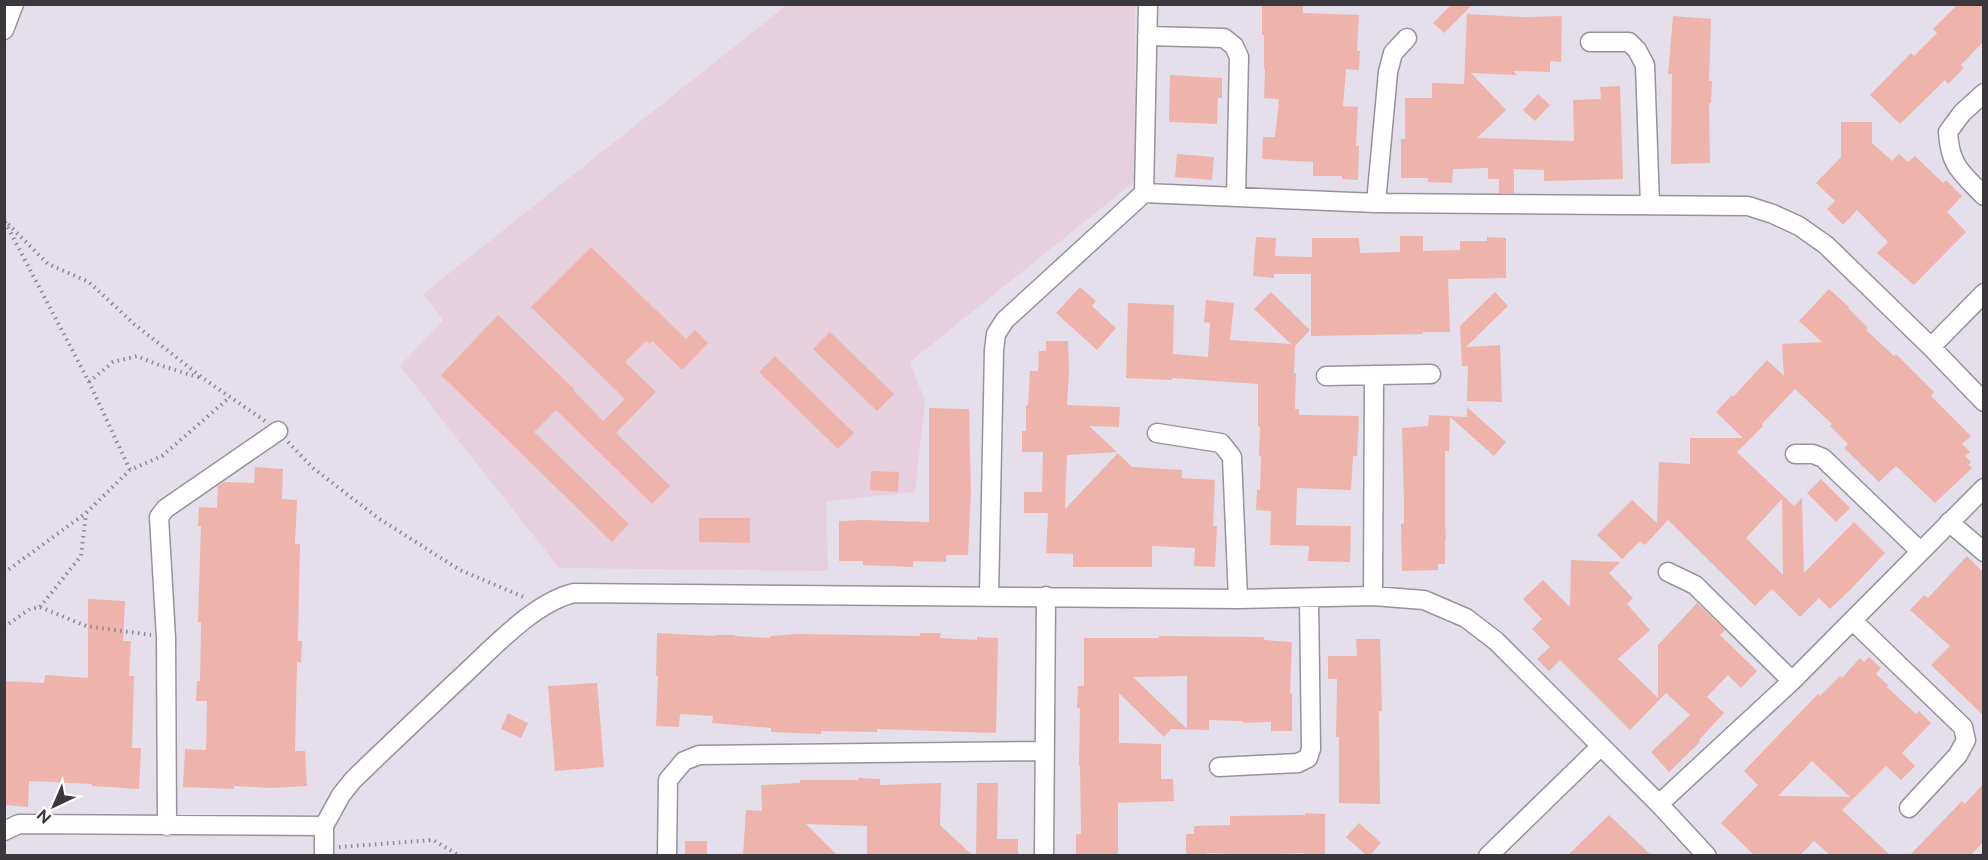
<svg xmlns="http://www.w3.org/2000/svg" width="1988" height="860" viewBox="0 0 1988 860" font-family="Raleway,sans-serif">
	<rect width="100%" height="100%" fill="#e4dfea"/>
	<path fill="#e7d0dd" d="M787 5H1135V181L910 362 925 401 915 492 826 501 828 571 559 568 400 366 443 320 423 294Z"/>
	<path fill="#eeb4ab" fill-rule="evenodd" d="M1262 4 1303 6V13L1359 15 1357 51H1360L1359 70 1346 69 1343 106 1358 107 1356 146H1359L1358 180 1342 179V176H1313V162L1262 159 1263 137H1275L1279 99 1264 98 1265 69H1264V35H1262Z
		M1452 4H1473L1444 33 1433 23Z
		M1958 4H1983V42L1961 65 1964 68 1948 84 1945 80 1900 124 1870 95 1911 53 1914 56 1937 33 1933 29Z
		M1467 14 1523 17 1562 16 1561 62 1550 61V72L1513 71 1517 75 1471 73 1506 110 1477 138 1574 141 1573 100 1601 99 1600 87 1620 86 1623 179 1544 181V170L1514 169V193H1499V179H1488V168L1453 169 1452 183 1428 182V178H1401V139H1405V98H1432V83L1464 84Z
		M1673 16 1711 19 1709 81H1712L1711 103H1709L1710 163 1671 164 1672 74H1668Z
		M1170 75 1222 78V98H1218L1217 124 1169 122Z
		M1538 94 1550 105 1535 121 1523 110Z
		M1841 122H1872V143L1892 161 1899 154 1908 162 1915 156 1943 183 1946 180 1962 196 1947 212 1966 232 1914 285 1877 253 1888 242 1857 210 1843 225 1827 209 1835 201 1816 183 1841 157Z
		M1177 154 1214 157 1212 180 1175 177Z
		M1400 236H1423V251L1460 250V241H1487V237L1506 238V278L1448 279 1450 332H1423V334L1311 336V274H1274V278L1253 276 1256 237 1276 238 1275 256 1312 257V238H1359L1360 253 1400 252Z
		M591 247 686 339 695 330 708 343 682 370 652 341 650 344 646 341 625 362 656 392 616 433 670 486 652 504 556 410 534 432 629 524 612 542 441 375 498 315 575 390 574 391 603 421 625 399 531 307Z
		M1080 287 1096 301 1092 306 1116 328 1097 350 1056 313Z
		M1829 289 1849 307 1848 308 1868 328 1866 330 1894 356 1896 354 1934 392 1931 396 1971 436 1962 444 1970 452 1965 456 1971 462 1968 465 1972 468 1935 503 1896 466 1879 482 1844 448 1848 444 1830 426 1832 424 1795 389 1762 424 1763 426 1737 452 1794 506 1802 498 1804 573 1854 522 1885 553 1851 589 1830 609 1819 598 1800 617 1772 589 1755 606 1668 520 1645 545 1640 541 1622 559 1597 535 1632 500 1657 523 1659 462 1690 464V438H1743L1716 412 1732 395 1733 397 1767 360 1784 376 1782 344 1822 342 1799 321ZM1782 499 1783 575 1746 538Z
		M1271 292 1310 330 1295 346 1294 373H1296L1295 409H1299V415L1359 416 1357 456H1353L1351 490 1297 488 1296 525 1351 526 1350 562 1308 561 1309 546 1270 545 1271 511 1256 510 1257 489 1260 490 1261 456H1259L1260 427 1258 426V384L1172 378V380L1126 378 1128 303 1174 305 1173 354 1208 357 1210 323 1204 322 1206 300 1234 303 1230 340 1291 344 1254 309Z
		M1495 292 1508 306 1466 347 1500 345 1502 402 1467 401 1468 366H1462L1460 326Z
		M830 332 894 394 877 411 813 349Z
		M1046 341H1068L1069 372 1067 405 1120 407 1119 427 1089 426 1117 452 1067 455 1065 509 1118 453 1132 467 1182 470V478L1215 480 1213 526H1217L1215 567 1194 566 1195 548 1152 546V567H1073V554L1046 553 1048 513H1024V492H1042L1043 452H1022V431H1026V405H1028L1030 371H1038L1039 351H1046Z
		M775 356 854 433 838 449 759 372Z
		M1467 407 1506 442 1494 456 1450 417 1449 451H1445V522L1446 539H1445V564H1438V570L1402 571 1401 524 1404 523V502L1402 428 1428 426 1429 415 1467 417Z
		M929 408 969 409 971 492 968 555H946V562L913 561V567L863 565V561H839V521L863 520 929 522Z
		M255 467 283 469 282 499 297 500 295 544H300L298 641H302L301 663 297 662 295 751H305L307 786 270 788 234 786V789L183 787 185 749 206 750 207 701H196L197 681H200L201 622H198L201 526H198L199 507 217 508 218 486 224 482 254 483Z
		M871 471 899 472 898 492 870 490Z
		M1821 479 1850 508 1836 522 1807 493Z
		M699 518H750V543L699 542Z
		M1967 556 1983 572V715L1931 665 1950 646 1910 610 1924 595 1928 598Z
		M1571 560 1620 562 1609 573 1633 598 1627 604 1650 630 1618 659 1658 698V645L1697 603 1725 630 1720 635 1757 671 1741 688 1728 675 1707 697 1724 713 1699 740 1700 742 1669 772 1651 752 1690 715 1666 693 1630 730 1560 660 1549 671 1537 659 1550 647 1532 629 1542 619 1523 599 1543 580 1570 607Z
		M88 599 125 601 123 641H131L129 676H134L132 748H141L139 789 92 786V784L29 781 28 807 6 805 4 681 44 683 45 675 88 678Z
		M657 633 715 636V635H735V636L770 638V636L799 634 920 636V633H941L940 638 977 640V637L998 638 996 733 877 729V732L821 731V734L771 732V728L712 723 713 716 680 714 679 727 656 726 658 676H656Z
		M1159 636 1264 637V640L1292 642 1290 693H1292V731H1271V722L1243 723V721L1209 720V730L1171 729 1164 737 1119 693V743L1161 744V779H1173L1174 801 1118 803V855H1076V834H1081L1080 766H1079L1080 708H1077L1078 686H1084V638H1159ZM1187 676V729L1133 677Z
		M1356 639H1380L1382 711H1379L1380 804 1339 803V737H1336L1337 679H1328V656H1357Z
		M1869 657 1881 668 1876 674 1888 685 1887 687 1916 714 1919 711 1931 723 1902 753 1915 766 1901 780 1886 766 1842 810 1890 855H1830L1814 841 1800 855H1754L1721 823 1758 785 1744 771 1818 694 1820 696 1840 676 1842 678 1860 658 1864 662ZM1812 761 1850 797 1778 796Z
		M597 683 604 767 555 771 548 686Z
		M508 713 528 723 521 738 501 729Z
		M858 778 880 779V785L941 783 940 825 972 855H867V826L806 824 837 855H743L746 810 762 811 761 785 800 783V780H858Z
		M977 783H998L997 839H1018V855H976Z
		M1983 784V842L1971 855H1910L1962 801 1965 804Z
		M1305 813 1325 814V855H1304V853L1251 855 1207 853V855H1186V834H1194V826L1230 825V816L1305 815Z
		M1609 815 1651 855H1568Z
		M1359 823 1381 843 1370 855H1366L1346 837Z
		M685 841H707V855H685Z"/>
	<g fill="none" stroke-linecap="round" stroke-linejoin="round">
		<g stroke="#97939d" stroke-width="21">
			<path id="minor" d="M1148 4 1144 193 1376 203 1748 206 1773 214 1799 226 1826 245 1931 347 1984 402
				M4 30 14 4
				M1147 36 1224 38 1234 46 1239 57 1236 197
				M1590 42H1629L1637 50 1645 65 1650 205
				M1984 93 1962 113 1948 132C1950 166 1961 172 1984 196
				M1376 203 1388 72 1393 53 1407 38
				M1931 347 1984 293
				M1326 376 1431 374
				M1157 433 1221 443 1232 457 1238 599
				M1795 454H1813L1823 458 1920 551
				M1949 522 1984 552
				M1668 572 1695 585 1792 681
				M989 596 994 350 996 334 1005 320 1144 193
				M1373 596 1374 375
				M1853 621 1963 727 1966 740 1958 755 1909 808
				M1219 767 1298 763 1308 758 1311 749 1309 598
				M1659 804 1792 681 1984 488
				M167 826 166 638 159 517 165 509 278 431
				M324 826 341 795 353 780C387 747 422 714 457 681 489 652 532 603 574 593L1238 599 1373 596 1424 600 1466 618 1496 641 1659 804 1707 856
				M4 831 19 824 324 826V856
				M667 856 668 780 684 761 699 755 1044 751
				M1044 856 1046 596
				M1488 856 1601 746"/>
		</g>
		<path stroke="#8b888f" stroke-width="4" stroke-dasharray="1.5 4.5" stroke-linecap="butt" d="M4 220 48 264 89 282 134 324 204 379 265 421
			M5 222 89 382 130 470
			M89 382 113 362 137 356 159 365 201 378
			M288 442 313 468 378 518 460 570 526 598
			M4 573 86 513 130 470 162 456 230 397
			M40 607 81 556 86 514
			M4 627 30 609 40 607 86 626 151 635
			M339 847 433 840 460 856"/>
		<use href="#minor" stroke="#fff" stroke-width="18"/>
	</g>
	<rect width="1988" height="860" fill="none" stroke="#3a383c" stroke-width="12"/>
	<g transform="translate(54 806) rotate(224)" stroke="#ffffff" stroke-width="4.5" paint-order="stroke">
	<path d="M0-4.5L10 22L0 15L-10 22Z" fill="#3a383c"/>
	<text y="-9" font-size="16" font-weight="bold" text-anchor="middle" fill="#3a383c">N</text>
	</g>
</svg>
